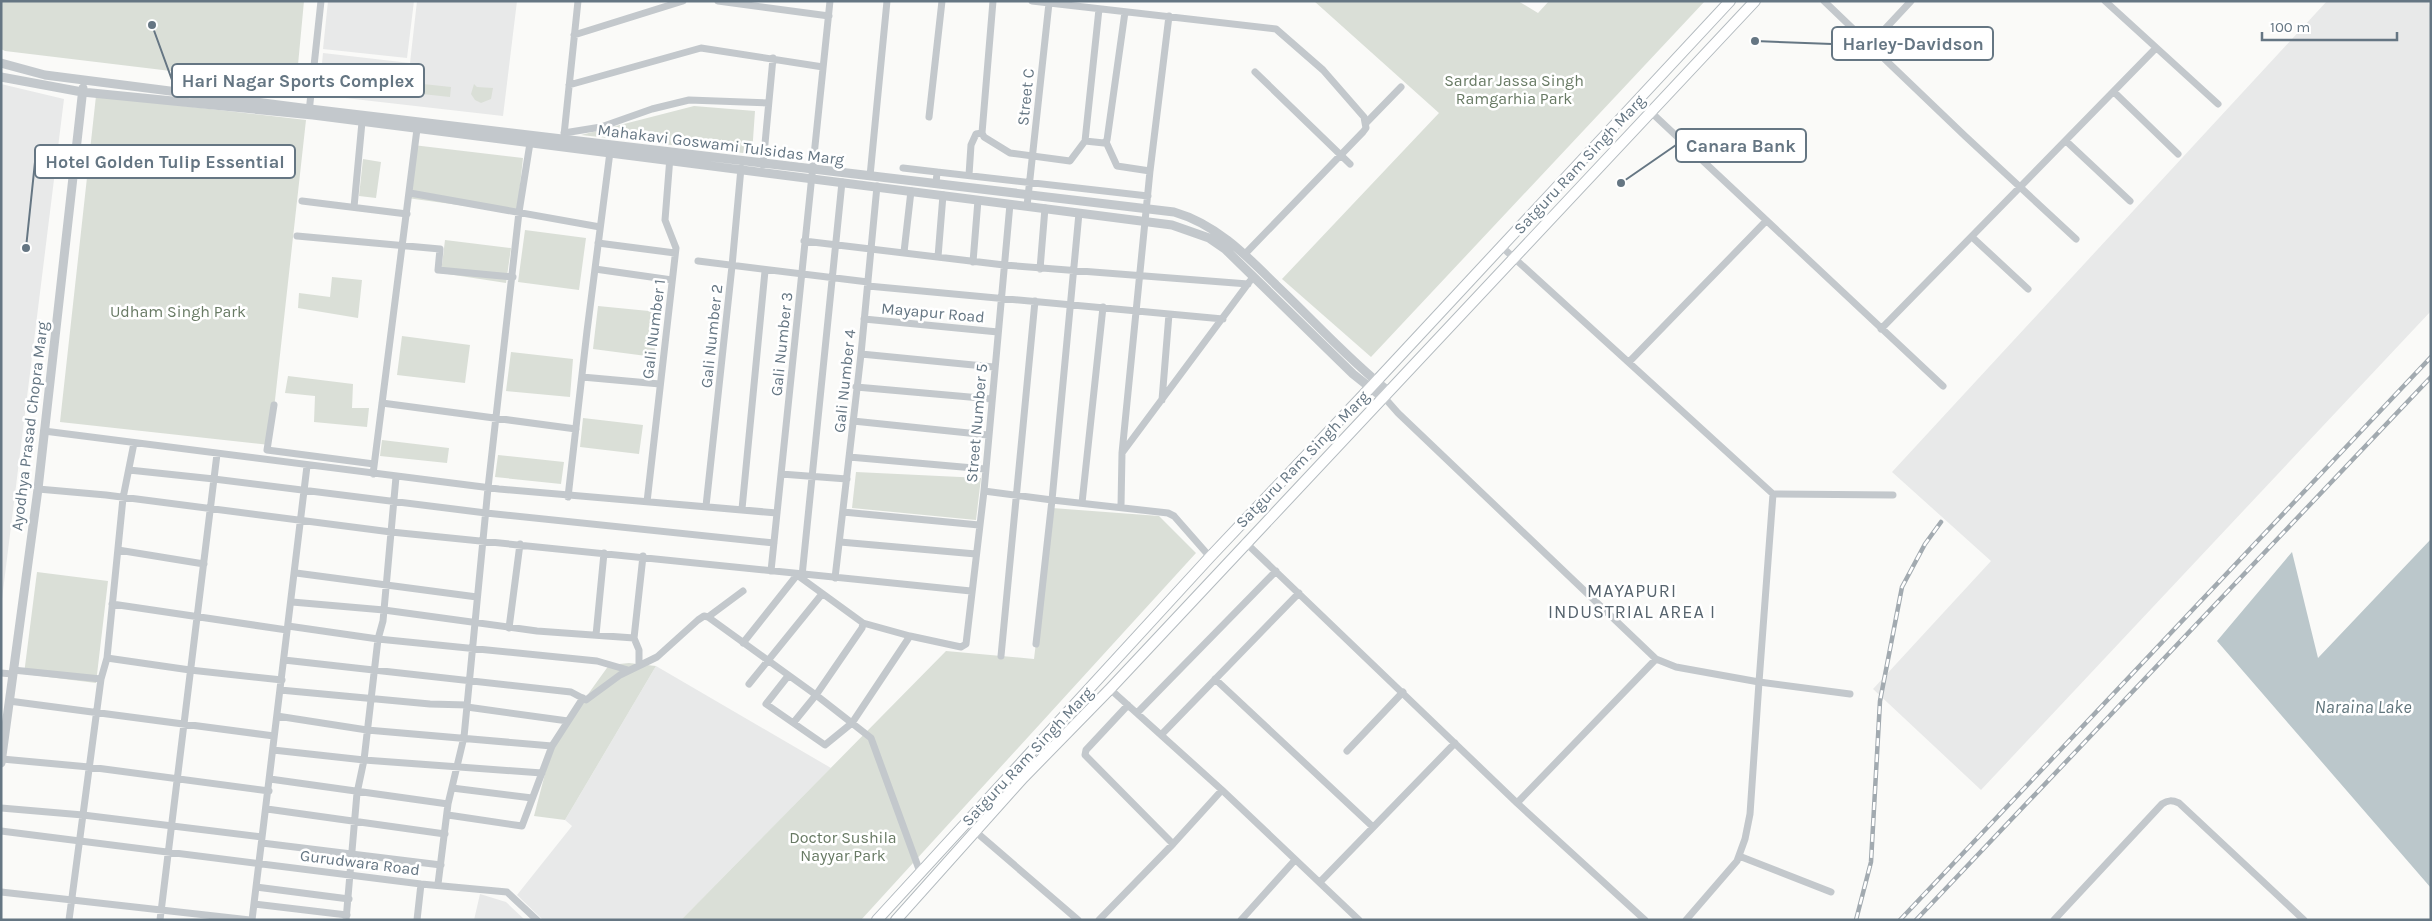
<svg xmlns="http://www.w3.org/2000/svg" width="2432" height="921" viewBox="0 0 2432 921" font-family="Karla,sans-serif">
	<rect width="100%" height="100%" fill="#fafaf8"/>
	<path fill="#e8e9e9" d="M328 1H414L407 58 323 49Z
		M417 1H517L503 116 319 95 323 53 410 63Z
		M2327 1H2428L2431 12V311L1981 790 1873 689 1991 561 1892 472Z
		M1 84 64 99 1 607Z
		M656 666 831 768 681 920H543L517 895 572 826 565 820Z
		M480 894 506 902 525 920H474Z"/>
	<path fill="#dadfd7" d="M1 1H304L296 86 5 51 1 49Z
		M1314 1H1518L1538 13 1549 1H1705L1371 357 1282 279 1439 113Z
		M423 84 451 87 450 97 422 94Z
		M474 84 477 87 493 88 491 99 481 103 475 100 471 94Z
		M96 96 306 120 270 445 60 422Z
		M694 106 755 111 752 154 581 135Z
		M413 145 523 158 517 213 407 198Z
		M363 159 381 162 376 198 359 196Z
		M525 230 586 238 579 290 518 282Z
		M445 240 511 248 506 283 441 273Z
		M332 277 362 280 358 318 298 308 299 293 330 297Z
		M598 306 659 312 654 357 593 349Z
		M402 336 470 345 465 383 397 375Z
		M511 352 573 359 570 397 506 391Z
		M288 376 353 384 352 408H369L367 427 314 422 315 396 285 393Z
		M583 418 643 425 639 454 580 447Z
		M382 440 449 448 447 463 380 456Z
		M498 455 564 462 561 484 495 477Z
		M856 472 981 478 976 520 852 508Z
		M1052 508 1159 516 1196 553 861 920H681L946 651 1034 659Z
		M37 572 108 581 96 683 24 674Z
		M629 663 656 666 565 820 534 816 553 743 609 665Z"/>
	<path fill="#bbc7cb" d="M2431 539V888L2217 641 2292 552 2318 658Z"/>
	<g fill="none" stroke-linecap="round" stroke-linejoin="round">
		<g stroke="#b3babf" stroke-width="12">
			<path id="secondary" d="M877 920 1210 557 1370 388 1730 1
				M896 920 1023 778 1110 689 1755 1"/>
		</g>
		<path stroke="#c3c8cc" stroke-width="7" d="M718 1 829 16
			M993 1 982 133 984 137 1010 153 1070 161 1085 141
			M1032 1 1276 29 1323 70 1364 117 1366 128 1363 132 1245 254
			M1824 1 1965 136 2076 239
			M2105 1 2218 104
			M1099 9 1085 141 1104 143 1107 140 1125 12
			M574 35 683 1
			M1870 45 1911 1
			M1255 72 1350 164
			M569 85 701 48 823 67
			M2114 92 2178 154
			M1638 100 1943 386
			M309 112 321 1
			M929 117 942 1
			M1366 123 1401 87
			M564 133 601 127 652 109 689 100 768 103
			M564 135 578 1
			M2066 141 2130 201
			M1106 142 1117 166 1150 171
			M763 165 773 58
			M903 168 937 172 936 184
			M937 172 1148 196
			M969 175 971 145 976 134 982 133
			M870 176 887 1
			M410 193 600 227
			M302 201 407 214
			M1027 206 1049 3
			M354 207 362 122
			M297 236 440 249 438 270 513 277
			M1972 237 2028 289
			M804 241 1004 265 1248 284
			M598 243 675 253
			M1502 247 1773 494 1893 495
			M904 252 911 191
			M938 257 943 195
			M698 261 868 282
			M973 262 978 200
			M595 269 672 280
			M1040 269 1045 208
			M868 286 1223 319
			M864 319 998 332
			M1881 329 2155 49
			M861 354 994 367
			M1629 362 1766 221
			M582 377 660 384
			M856 387 992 399
			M1383 396 1398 413 1656 659 1676 667 1759 682 1750 814 1745 839 1737 861 1686 920
			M1162 400 1169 314
			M382 403 576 429
			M274 405 267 450 374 464
			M853 421 988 435
			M44 431 499 489 777 513
			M1122 453 1150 171 1169 16
			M849 457 985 469
			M129 470 214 479 486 513 774 543
			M373 474 417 129
			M781 474 847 479
			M38 489 106 495 391 532 971 591
			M984 491 1052 500 1079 213
			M1773 494 1759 682 1850 694
			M568 497 587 331 610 152
			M647 502 676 248 665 220 670 157
			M1082 503 1103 307
			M706 506 732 266 741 168
			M1121 506 1122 453 1250 281
			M742 509 765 271
			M843 512 979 525
			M840 542 976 554
			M1245 542 1517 803 1645 920
			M118 550 204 564
			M771 571 830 1
			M296 573 477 597
			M802 576 842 182
			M835 578 861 354 877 186
			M292 602 384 610 537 631 634 638 643 556
			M112 604 287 630
			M708 617 743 591
			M863 623 910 636
			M288 626 378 639 597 661 628 670
			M509 628 520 544
			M596 635 604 553
			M634 638 639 650V665
			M743 643 797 575 863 623 862 628 816 695 871 738 920 872
			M1036 644 1052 500 1168 513 1174 516 1210 557
			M1001 656 1035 301
			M107 658 190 670 282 680
			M284 660 571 692 586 700 620 675 657 657 698 620 704 616 708 617 816 695 794 722
			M13 670 101 679 69 920
			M1 673 12 674
			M788 676 766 704 825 745 852 723 910 636 961 647 966 644 984 491 1010 204
			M101 679 107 658 123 498 134 443
			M1215 679 1373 827
			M749 684 822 594
			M280 690 430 704 467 705
			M9 701 274 736
			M1128 705 1086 750 1085 755 1173 844
			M467 707 568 721
			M1137 713 1276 571
			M277 716 367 730 552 746
			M1161 735 1299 593
			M273 750 364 760 542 773
			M1347 751 1403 692
			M2 759 89 767 269 791
			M270 779 448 804
			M452 788 532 798
			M1222 790 1359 920
			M1517 803 1656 659
			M1 808 83 815 262 837
			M267 809 445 834
			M448 815 522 826 552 746 583 698
			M1 831 421 884 507 892 537 920
			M976 832 1078 920
			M262 843 441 865
			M1739 856 1831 892
			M1320 882 1455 743
			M438 884 448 804 464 737 488 488 519 212 530 143
			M256 887 349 899
			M1 892 250 920
			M254 904 347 915
			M160 920 217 454
			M252 920 307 466
			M346 920 357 793 364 760 378 639 383 621 396 477
			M417 920 421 884
			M1099 920 1173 844 1222 790 1110 689
			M1241 920 1295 860
			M2054 920 2162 804C2168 800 2172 800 2179 803L2304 920"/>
		<path stroke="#c3c8cc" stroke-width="9" d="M1 63 45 75 310 109 1174 212C1216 224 1246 255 1276 285 1313 320 1348 359 1388 391
			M1 77 82 92 313 115 1172 225 1209 238 1225 249 1353 374 1382 397
			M1 763 38 489 83 88"/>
		<use href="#secondary" stroke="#fff" stroke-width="10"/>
		<g stroke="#a2aab0" stroke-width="4.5">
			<path id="rail" d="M1856 920 1871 862 1880 701 1902 587 1925 544 1941 522
				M1900 920 2431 357
				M1916 920 2431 377"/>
		</g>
		<use href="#rail" stroke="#fff" stroke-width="2.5" stroke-dasharray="8" stroke-linecap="butt"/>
	</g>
	<g text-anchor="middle" stroke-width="5" stroke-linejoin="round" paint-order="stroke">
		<g font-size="16" fill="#687a64" stroke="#fff">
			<text x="1514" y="86">Sardar Jassa Singh<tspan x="1514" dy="18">Ramgarhia Park</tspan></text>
			<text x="178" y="317">Udham Singh Park</text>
			<text x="843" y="843">Doctor Sushila<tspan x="843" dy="18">Nayyar Park</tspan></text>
		</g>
		<g font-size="16" fill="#657683" stroke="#fff">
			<text transform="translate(1025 97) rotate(-84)" y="6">Street C</text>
			<text transform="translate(721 144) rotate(7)" y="6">Mahakavi Goswami Tulsidas Marg</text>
			<text transform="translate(1579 164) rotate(-47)" y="6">Satguru Ram Singh Marg</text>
			<text transform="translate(933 312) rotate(5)" y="6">Mayapur Road</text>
			<text transform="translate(653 329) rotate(-83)" y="6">Gali Number 1</text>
			<text transform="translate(711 336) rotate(-84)" y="6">Gali Number 2</text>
			<text transform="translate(781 344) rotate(-84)" y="6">Gali Number 3</text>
			<text transform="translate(844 381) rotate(-84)" y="6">Gali Number 4</text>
			<text transform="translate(976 423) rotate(-85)" y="6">Street Number 5</text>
			<text transform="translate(29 426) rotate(-83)" y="6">Ayodhya Prasad Chopra Marg</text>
			<text transform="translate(1302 459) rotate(-46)" y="6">Satguru Ram Singh Marg</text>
			<text transform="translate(1027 756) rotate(-47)" y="6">Satguru Ram Singh Marg</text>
			<text transform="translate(360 862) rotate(7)" y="6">Gurudwara Road</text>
		</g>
		<g font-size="18" letter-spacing="1" fill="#57646e" stroke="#fff">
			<text x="1632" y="597">MAYAPURI<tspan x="1632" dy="21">INDUSTRIAL AREA I</tspan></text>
		</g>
		<g font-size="18" font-style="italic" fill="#60757c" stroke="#fff">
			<text x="2363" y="713">Naraina Lake</text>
		</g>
	</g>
	<path fill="none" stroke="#657683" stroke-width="2" d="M1755 41L1832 44M152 25L172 80M1621 183L1676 145M26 248L35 162"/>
	<g fill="#657683" stroke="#fff" stroke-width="2">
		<circle cx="1755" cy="41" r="5"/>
		<circle cx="152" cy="25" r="5"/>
		<circle cx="1621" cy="183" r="5"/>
		<circle cx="26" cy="248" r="5"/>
	</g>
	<g fill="#fff" stroke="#657683" stroke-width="2">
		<rect x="1832" y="27" width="161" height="33" rx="5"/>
		<rect x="172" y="64" width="252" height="33" rx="5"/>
		<rect x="1676" y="129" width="130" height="33" rx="5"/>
		<rect x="35" y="145" width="260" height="33" rx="5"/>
	</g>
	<g font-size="18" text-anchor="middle" font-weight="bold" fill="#657683">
		<text x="1913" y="50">Harley-Davidson</text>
		<text x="298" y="87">Hari Nagar Sports Complex</text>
		<text x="1741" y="152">Canara Bank</text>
		<text x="165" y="168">Hotel Golden Tulip Essential</text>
	</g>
	<rect width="2432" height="921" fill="none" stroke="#657683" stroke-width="5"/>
	<path d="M2262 32v8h135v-8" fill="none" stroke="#657683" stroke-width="2.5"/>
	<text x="2270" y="32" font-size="15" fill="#657683" stroke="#ffffff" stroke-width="4" paint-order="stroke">100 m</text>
</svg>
